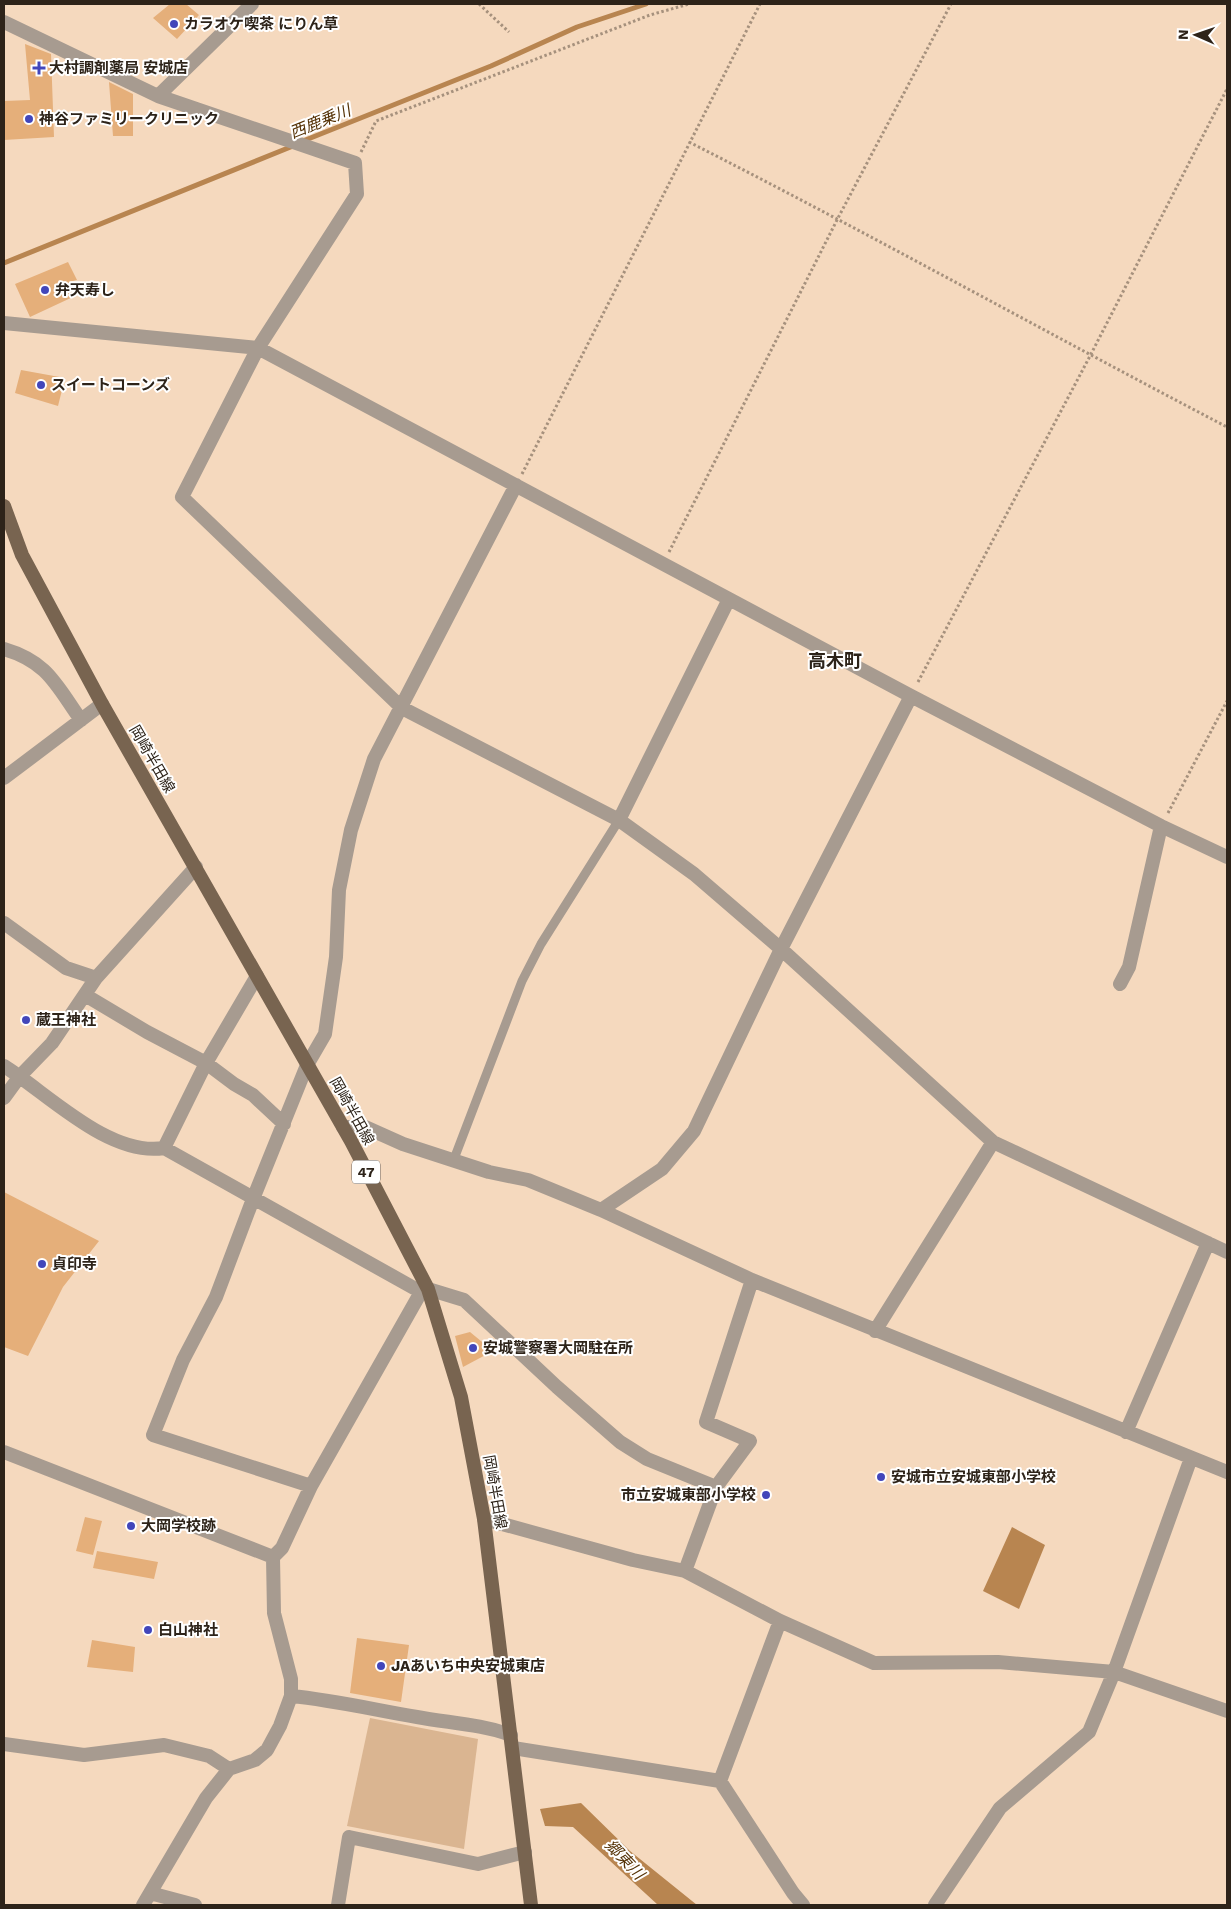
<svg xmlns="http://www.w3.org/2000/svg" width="1231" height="1909" viewBox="0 0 1231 1909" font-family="'Work Sans','Noto Sans JP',sans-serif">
	<rect width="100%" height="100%" fill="#f5d9be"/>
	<path fill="#dab591" d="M370 1718 478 1739 464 1849 347 1826Z"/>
	<path fill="#b88550" d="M1012 1527 1045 1545 1019 1609 983 1591Z
		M581 1803 630 1851 697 1905H658L573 1827 545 1826 540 1809Z"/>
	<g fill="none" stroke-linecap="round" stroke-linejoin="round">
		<path stroke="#b88550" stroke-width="5" d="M303 141 491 66 577 27 646 4
			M4 263 293 146"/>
	</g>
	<path fill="#e5af7a" d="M170 4H186L199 15 177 39 153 18Z
		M25 44 51 54 54 137 4 140V101L30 100Z
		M109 82 133 94V136H113Z
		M68 262 77 280 69 282 75 296 30 317 15 284Z
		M21 370 65 378 58 406 15 393Z
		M4 1192 99 1241 63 1287 28 1356 4 1347Z
		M470 1332 493 1351 463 1367 455 1336Z
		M85 1517 102 1521 93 1555 76 1551Z
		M97 1551 158 1562 154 1579 93 1568Z
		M357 1638 409 1645 401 1702 350 1693Z
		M92 1640 135 1647 133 1672 87 1667Z"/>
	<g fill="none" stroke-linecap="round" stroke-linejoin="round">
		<path stroke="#a6917d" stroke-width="3" stroke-dasharray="2.5 2.5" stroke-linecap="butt" d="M479 4 509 32
			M689 142C870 234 1047 333 1227 427
			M361 152 376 121 650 15 689 4
			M522 474 760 4
			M669 552 838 218 951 4
			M918 682 1090 356 1227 89
			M1168 813 1227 701"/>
		<path stroke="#a79b90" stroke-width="9" d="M454 1159 522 981 541 944 619 820"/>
		<path stroke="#a79b90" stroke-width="14" d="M4 22 158 96 355 163 357 194 258 348 182 497 402 708 619 820 694 874 781 949 993 1142 1227 1252
			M158 96 252 4
			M4 323 258 348 911 696 1161 826 1227 857
			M4 649C48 662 56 685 81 720
			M4 778 102 704
			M619 820 729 599
			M4 923 66 968 96 978
			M1120 984 1129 967 1161 826
			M85 995 147 1032 206 1063 234 1084 253 1095 284 1124
			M4 1066C47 1093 109 1157 164 1148L421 1292
			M4 1098 20 1076 52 1043 96 978 196 867
			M343 1127H365L403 1144 489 1172 528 1180 601 1210 752 1280 1227 1472
			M164 1148 206 1063 257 976
			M601 1210 662 1169 694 1131 781 949 911 696
			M875 1331 993 1142
			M1126 1432 1208 1243
			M4 1452 273 1557
			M311 1486 153 1435 183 1360 216 1297 253 1199 307 1065 325 1034 336 957 339 890 351 830 374 759 516 485
			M484 1519 633 1560 685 1571 780 1621 874 1663 998 1662 1114 1672 1227 1711
			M685 1571 716 1487 750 1441 706 1422 752 1280
			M291 1696C334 1700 375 1710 417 1717 449 1723 480 1724 511 1735
			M4 1744 84 1755 164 1745 209 1756 229 1769
			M513 1748 720 1781 793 1893 803 1905
			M720 1781 780 1621
			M150 1893 195 1905
			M143 1905 206 1798 229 1769 255 1760 267 1750 280 1726 291 1696V1679L274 1613 273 1557 282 1548 311 1486 421 1292 428 1289 464 1300 557 1387 620 1442 647 1459 716 1487
			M338 1905 349 1837 478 1864 525 1852
			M935 1905 1000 1808 1089 1732 1114 1672 1191 1458"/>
		<path stroke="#786450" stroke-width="14" d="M4 506 22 555 102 704 351 1141 428 1289 461 1397 484 1519 531 1905"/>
	</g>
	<g fill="#4246ba" stroke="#fff" stroke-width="2">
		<circle cx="174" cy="24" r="5"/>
		<path d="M36.5 60.5h5v5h5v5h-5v5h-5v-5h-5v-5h5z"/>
		<circle cx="29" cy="119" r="5"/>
		<circle cx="45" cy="290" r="5"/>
		<circle cx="41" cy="385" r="5"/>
		<circle cx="26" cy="1020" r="5"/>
		<circle cx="42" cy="1264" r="5"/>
		<circle cx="473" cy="1348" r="5"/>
		<circle cx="881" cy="1477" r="5"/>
		<circle cx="766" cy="1495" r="5"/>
		<circle cx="131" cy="1526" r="5"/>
		<circle cx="148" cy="1630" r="5"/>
		<circle cx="381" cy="1666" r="5"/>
	</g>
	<g text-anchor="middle" stroke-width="4" stroke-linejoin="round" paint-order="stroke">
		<rect fill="#fff" stroke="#6c655e" stroke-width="1" x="352" y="1160.5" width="28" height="23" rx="4"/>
		<g font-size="14" font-weight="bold" fill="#2d2319">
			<text x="366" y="1177">47</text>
		</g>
		<g font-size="15" font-weight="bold" fill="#2d2319" stroke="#fff" text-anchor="start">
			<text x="184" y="29">カラオケ喫茶 にりん草</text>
			<text x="49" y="73">大村調剤薬局 安城店</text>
			<text x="39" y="124">神谷ファミリークリニック</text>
			<text x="55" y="295">弁天寿し</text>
			<text x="51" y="390">スイートコーンズ</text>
			<text x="36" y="1025">蔵王神社</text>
			<text x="52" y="1269">貞印寺</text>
			<text x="483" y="1353">安城警察署大岡駐在所</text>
			<text x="891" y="1482">安城市立安城東部小学校</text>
			<text x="756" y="1500" text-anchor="end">市立安城東部小学校</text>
			<text x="141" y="1531">大岡学校跡</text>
			<text x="158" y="1635">白山神社</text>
			<text x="391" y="1671">JAあいち中央安城東店</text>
		</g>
		<g font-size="15" fill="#2d2319" stroke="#fff">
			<text transform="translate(152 759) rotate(60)" y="5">岡崎半田線</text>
			<text transform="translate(352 1111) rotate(61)" y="5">岡崎半田線</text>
			<text transform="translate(495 1492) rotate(80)" y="5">岡崎半田線</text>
		</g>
		<g font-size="16" font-style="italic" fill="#553206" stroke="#fff">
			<text transform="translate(320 121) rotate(-22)" y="6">西鹿乗川</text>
			<text transform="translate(625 1859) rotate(46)" y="6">郷東川</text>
		</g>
		<g font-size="18" font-weight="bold" fill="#2d2319" stroke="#fff">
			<text x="835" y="667">高木町</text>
		</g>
	</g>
	<rect width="1231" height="1909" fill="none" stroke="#2d2319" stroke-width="10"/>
	<g transform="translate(1196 35) rotate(272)" stroke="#ffffff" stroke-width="4" paint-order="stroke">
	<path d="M0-4L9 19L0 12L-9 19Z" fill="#2d2319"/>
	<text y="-8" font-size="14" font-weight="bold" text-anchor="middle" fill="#2d2319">N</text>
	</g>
</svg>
